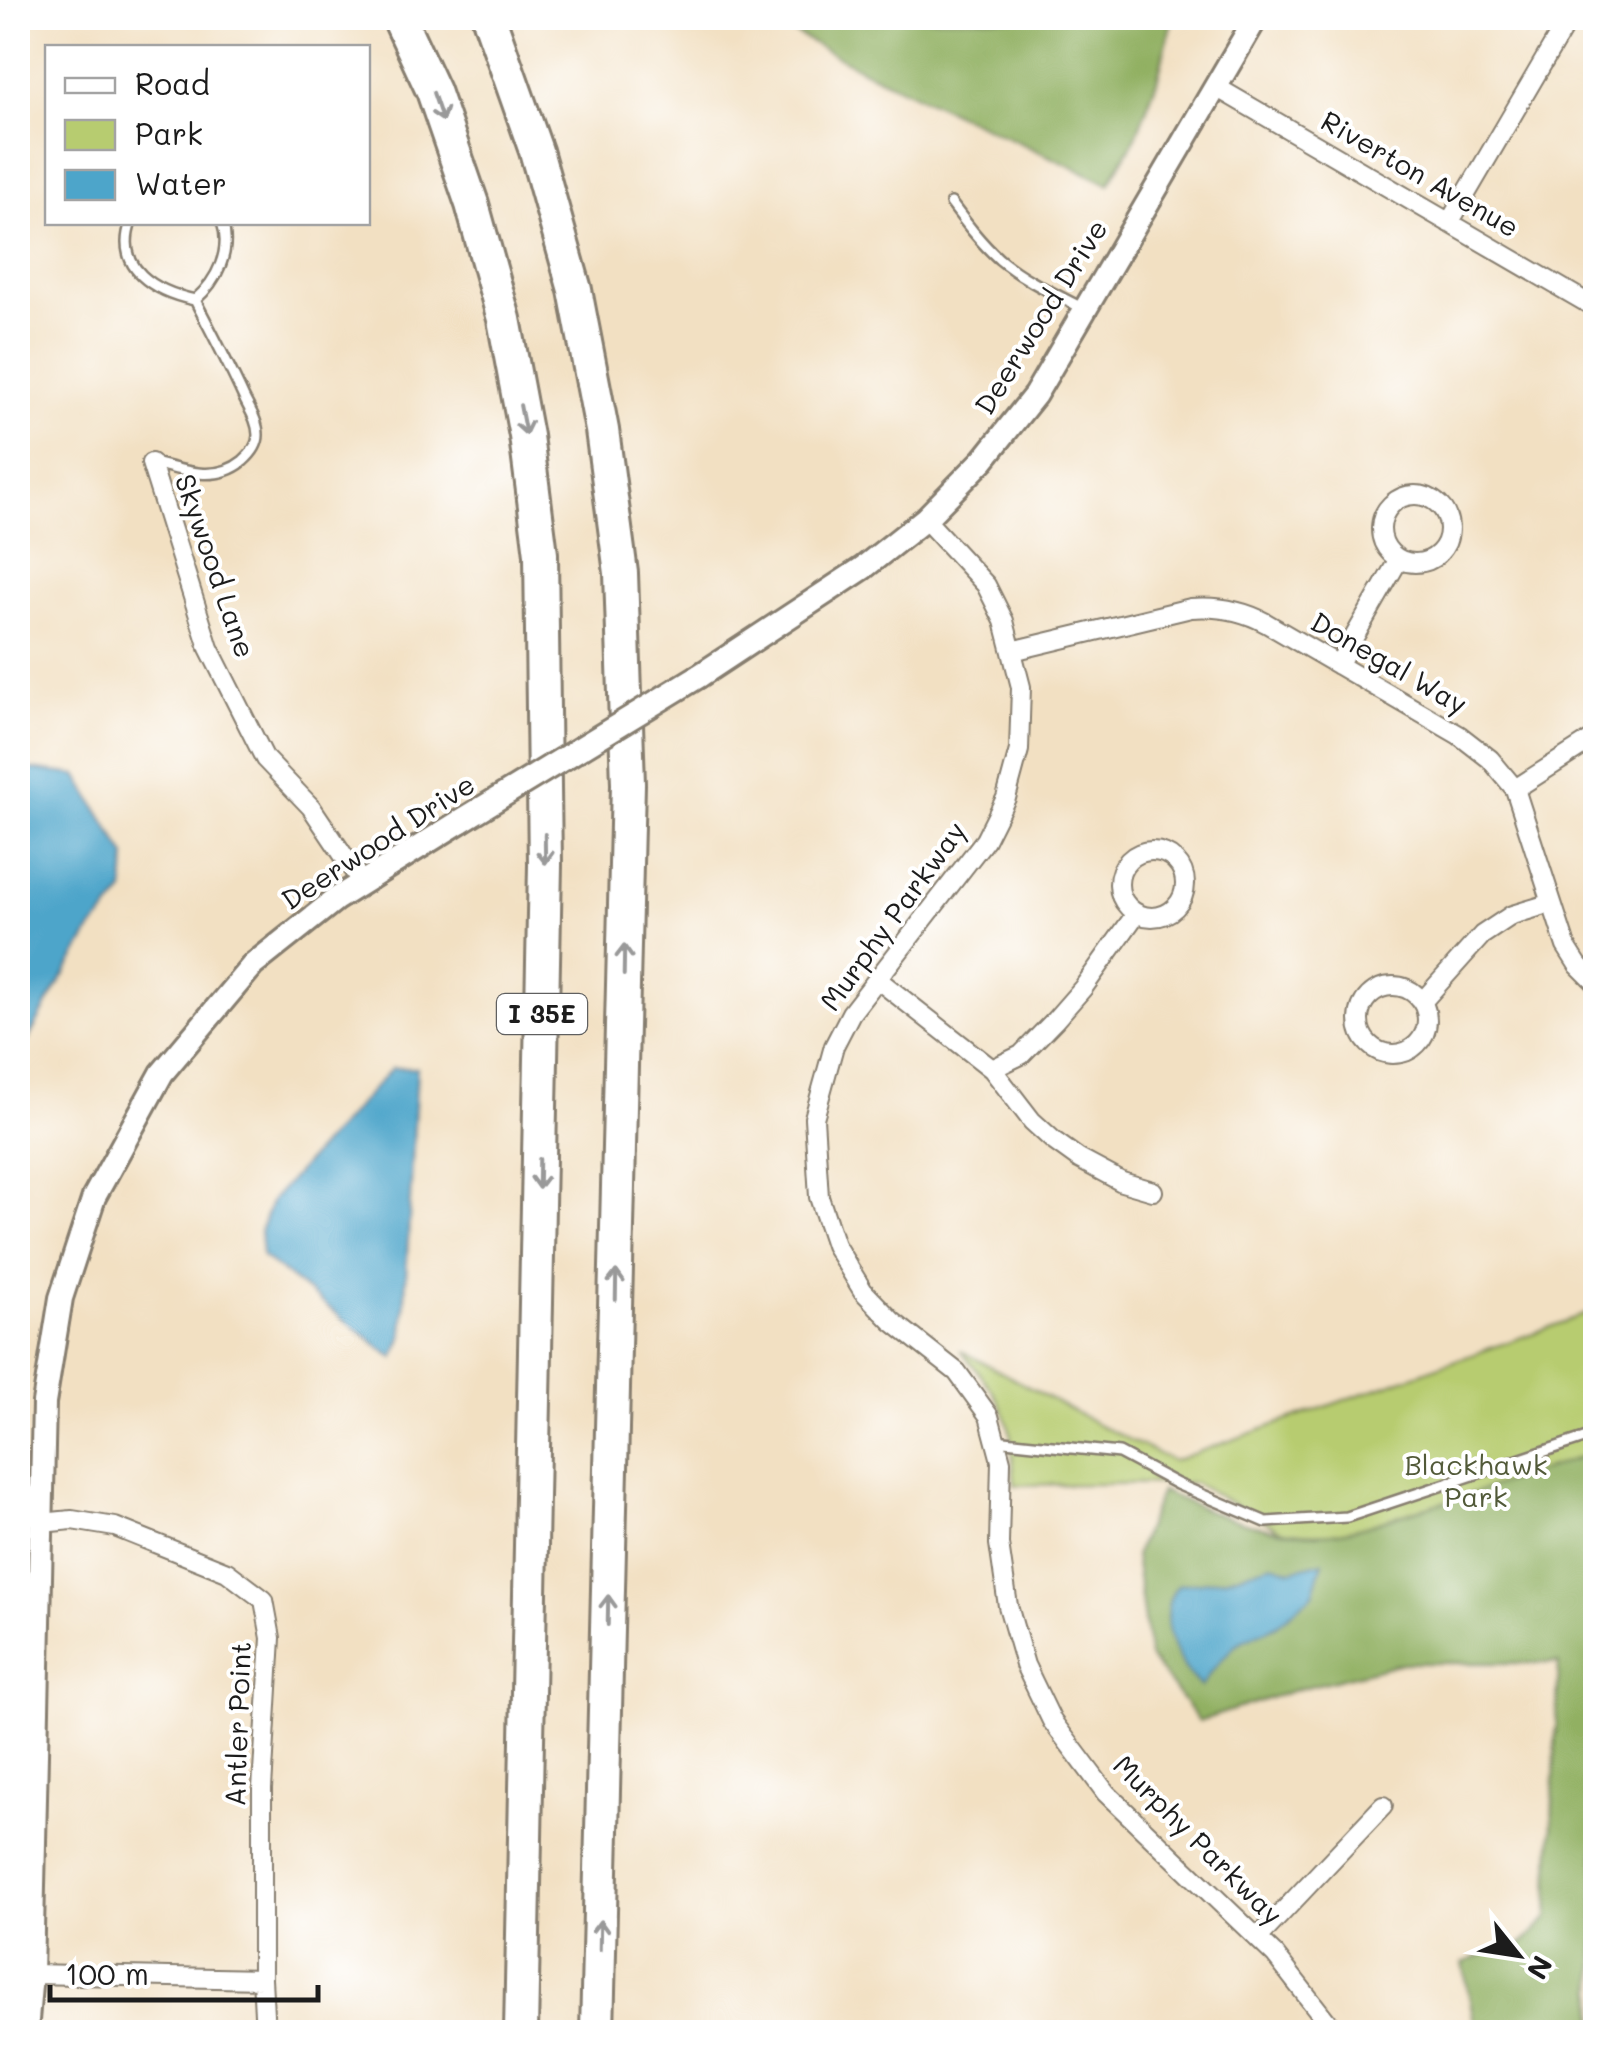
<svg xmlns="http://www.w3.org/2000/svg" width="1613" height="2050" viewBox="0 0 1613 2050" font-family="Mali,sans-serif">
	<rect width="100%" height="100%" fill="#fff"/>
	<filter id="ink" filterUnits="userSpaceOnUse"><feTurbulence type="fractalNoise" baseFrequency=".01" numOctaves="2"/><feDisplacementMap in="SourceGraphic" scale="20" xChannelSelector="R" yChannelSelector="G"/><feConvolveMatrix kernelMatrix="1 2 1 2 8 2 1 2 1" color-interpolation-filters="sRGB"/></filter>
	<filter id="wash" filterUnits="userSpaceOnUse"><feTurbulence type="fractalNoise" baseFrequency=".0048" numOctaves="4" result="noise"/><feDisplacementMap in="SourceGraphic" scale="40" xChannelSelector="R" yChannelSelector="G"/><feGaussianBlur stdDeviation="2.25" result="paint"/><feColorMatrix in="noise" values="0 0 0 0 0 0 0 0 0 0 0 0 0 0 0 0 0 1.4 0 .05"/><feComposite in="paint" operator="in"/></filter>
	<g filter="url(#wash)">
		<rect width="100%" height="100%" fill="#f2e0c2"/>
		<path fill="#b7cc70" stroke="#6a7446" stroke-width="2.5" d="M1595 1311V2032H1543L1559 1663 1368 1577 1194 1483 1015 1485C1013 1470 1013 1453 1011 1438 1006 1402 982 1376 960 1350L1105 1428 1173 1461Z"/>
		<path fill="#91b062" stroke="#56663f" stroke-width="2.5" d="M767 18H1173L1157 81 1135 139 1109 184 866 72Z
			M1595 1452V2032H1476L1463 1963 1493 1950 1515 1951 1548 1918 1559 1663H1403L1298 1689 1199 1721 1149 1657 1135 1556 1161 1491C1212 1514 1274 1538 1331 1533 1358 1530 1387 1519 1413 1511 1474 1494 1535 1473 1595 1452Z"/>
		<path fill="#4da5ca" stroke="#346073" stroke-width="2.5" d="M23 768 77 775 126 856 124 892 90 932 50 999 21 1053 18 1069V771Z
			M392 1068H417L403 1336 394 1358 262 1256 260 1231 272 1200Z
			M1323 1562 1313 1594 1277 1625 1236 1644 1209 1674 1201 1687C1176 1663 1153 1616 1178 1585L1224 1579 1273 1564 1291 1570Z"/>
	</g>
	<g filter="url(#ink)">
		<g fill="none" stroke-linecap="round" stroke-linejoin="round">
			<g stroke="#877e6f" stroke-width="14">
				<path id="service" d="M951 203C966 223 981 243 999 259 1024 280 1055 294 1084 309
					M131 222C114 269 156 292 195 300 212 333 229 365 244 398 250 410 258 422 258 435 258 445 251 454 243 461 216 483 184 471 154 463
					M195 300C217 281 232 251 222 222
					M995 1440 1119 1453 1177 1484 1266 1522 1347 1517 1596 1434"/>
			</g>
			<g stroke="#877e6f" stroke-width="22">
				<path id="minor" d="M1216 87 1596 308
					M1449 223 1569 18
					M151 463 209 648 265 759 311 807 362 883
					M1381 529a34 34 0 1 1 68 0a34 34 0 1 1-68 0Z
					M925 519 986 585 1004 621 1021 687 1019 750 1006 798 985 840 851 1013 834 1046 814 1118 819 1197 835 1245 863 1291 892 1321 957 1372 989 1416 1001 1461 999 1544 1008 1606 1025 1665 1052 1721 1106 1793 1275 1955 1335 2032
					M1012 651 1191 608C1218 606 1242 610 1266 623L1459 735 1490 759 1515 789 1566 946 1578 965 1596 983
					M1338 665 1399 559
					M1515 789 1596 737
					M1119 884a33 33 0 1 1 66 0a33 33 0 1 1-66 0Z
					M877 979 992 1069 1032 1121 1054 1141 1079 1159 1122 1182 1153 1191
					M1359 1020a34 34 0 1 1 68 0a34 34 0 1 1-68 0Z
					M1422 1002 1482 935 1512 915 1552 903
					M992 1069 1021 1055 1055 1020 1083 988 1136 914
					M41 1523 72 1520 115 1527 227 1572 264 1600 271 1638 262 1789V1979L265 2032
					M1258 1938 1383 1806
					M31 1974 262 1979"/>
			</g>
			<g stroke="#877e6f" stroke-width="28">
				<path id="tertiary" d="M699 676 863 568 925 519 984 459 1035 395 1256 18
					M26 2032 31 1974 44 1403 61 1298 94 1197 162 1073 253 965 336 899 461 821"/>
			</g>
			<g stroke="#877e6f" stroke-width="38">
				<path id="motorway" d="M399 18 433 91 472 204 504 319 526 436 541 554 545 865 521 2032
					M489 18 536 151 575 290 602 430 621 573 628 784 597 2032"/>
			</g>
			<use href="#service" stroke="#fff" stroke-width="9"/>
			<use href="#minor" stroke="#fff" stroke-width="18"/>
			<use href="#tertiary" stroke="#fff" stroke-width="22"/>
			<use href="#motorway" stroke="#fff" stroke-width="32"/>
			<g stroke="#877e6f" stroke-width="28" stroke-linecap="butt">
				<path id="tertiary-bridge" d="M461 821 699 676"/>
			</g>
			<use href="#tertiary-bridge" stroke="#fff" stroke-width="22"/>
		</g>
		<defs><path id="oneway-shaft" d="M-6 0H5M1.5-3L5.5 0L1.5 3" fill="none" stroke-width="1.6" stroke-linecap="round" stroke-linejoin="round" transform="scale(2.5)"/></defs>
		<g stroke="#999">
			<use href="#oneway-shaft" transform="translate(438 107) rotate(71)"/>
			<use href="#oneway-shaft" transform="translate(523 420) rotate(79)"/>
			<use href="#oneway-shaft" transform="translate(545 849) rotate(89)"/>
			<use href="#oneway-shaft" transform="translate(624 960) rotate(-89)"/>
			<use href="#oneway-shaft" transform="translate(539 1174) rotate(91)"/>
			<use href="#oneway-shaft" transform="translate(616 1285) rotate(-89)"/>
			<use href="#oneway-shaft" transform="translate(608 1610) rotate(-89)"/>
			<use href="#oneway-shaft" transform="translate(600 1935) rotate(-89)"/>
		</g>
	</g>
	<g text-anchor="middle" stroke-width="8" stroke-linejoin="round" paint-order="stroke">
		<rect fill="#fff" stroke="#606060" stroke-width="2.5" x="497" y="994" width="90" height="40" rx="8"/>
		<g font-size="25" font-weight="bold" fill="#1c1c1c">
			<text x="542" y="1023">I 35E</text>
		</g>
		<g font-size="28" fill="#1c1c1c" stroke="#fff">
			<text transform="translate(1420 174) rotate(30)" y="10">Riverton Avenue</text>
			<text transform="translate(1041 317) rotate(-58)" y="10">Deerwood Drive</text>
			<text transform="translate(215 566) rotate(71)" y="10">Skywood Lane</text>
			<text transform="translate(1389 663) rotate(30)" y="10">Donegal Way</text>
			<text transform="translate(378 842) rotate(-33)" y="10">Deerwood Drive</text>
			<text transform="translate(893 916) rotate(-54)" y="10">Murphy Parkway</text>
			<text transform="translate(238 1724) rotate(-88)" y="10">Antler Point</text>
			<text transform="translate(1198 1840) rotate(45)" y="10">Murphy Parkway</text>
		</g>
		<g font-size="28" fill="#525a39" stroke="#fff">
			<text x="1476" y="1475">Blackhawk<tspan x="1476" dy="32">Park</tspan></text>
		</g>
	</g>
	<rect width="1613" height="2050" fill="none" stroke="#fff" stroke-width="60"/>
	<rect x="45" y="45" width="325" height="180" fill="#ffffff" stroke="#a4a4a4" stroke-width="2.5"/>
	<rect x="65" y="78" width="50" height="15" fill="#ffffff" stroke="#a4a4a4" stroke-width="2.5"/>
	<text x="135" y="95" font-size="30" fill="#1c1c1c">Road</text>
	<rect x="65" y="120" width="50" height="30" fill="#b7cc70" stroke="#a4a4a4" stroke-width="2.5"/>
	<text x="135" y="145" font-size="30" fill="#1c1c1c">Park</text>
	<rect x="65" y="170" width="50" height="30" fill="#4da5ca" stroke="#a4a4a4" stroke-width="2.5"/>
	<text x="135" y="195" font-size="30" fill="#1c1c1c">Water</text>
	<g transform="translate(1518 1955) rotate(120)" stroke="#ffffff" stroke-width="8" paint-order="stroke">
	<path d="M0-8L18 38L0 25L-18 38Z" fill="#1c1c1c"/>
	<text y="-15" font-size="28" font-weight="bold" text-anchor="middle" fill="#1c1c1c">N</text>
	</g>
	<path d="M50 1985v15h268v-15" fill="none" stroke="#1c1c1c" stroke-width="5"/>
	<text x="65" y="1985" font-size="30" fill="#1c1c1c" stroke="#ffffff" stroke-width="8" paint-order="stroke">100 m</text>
</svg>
